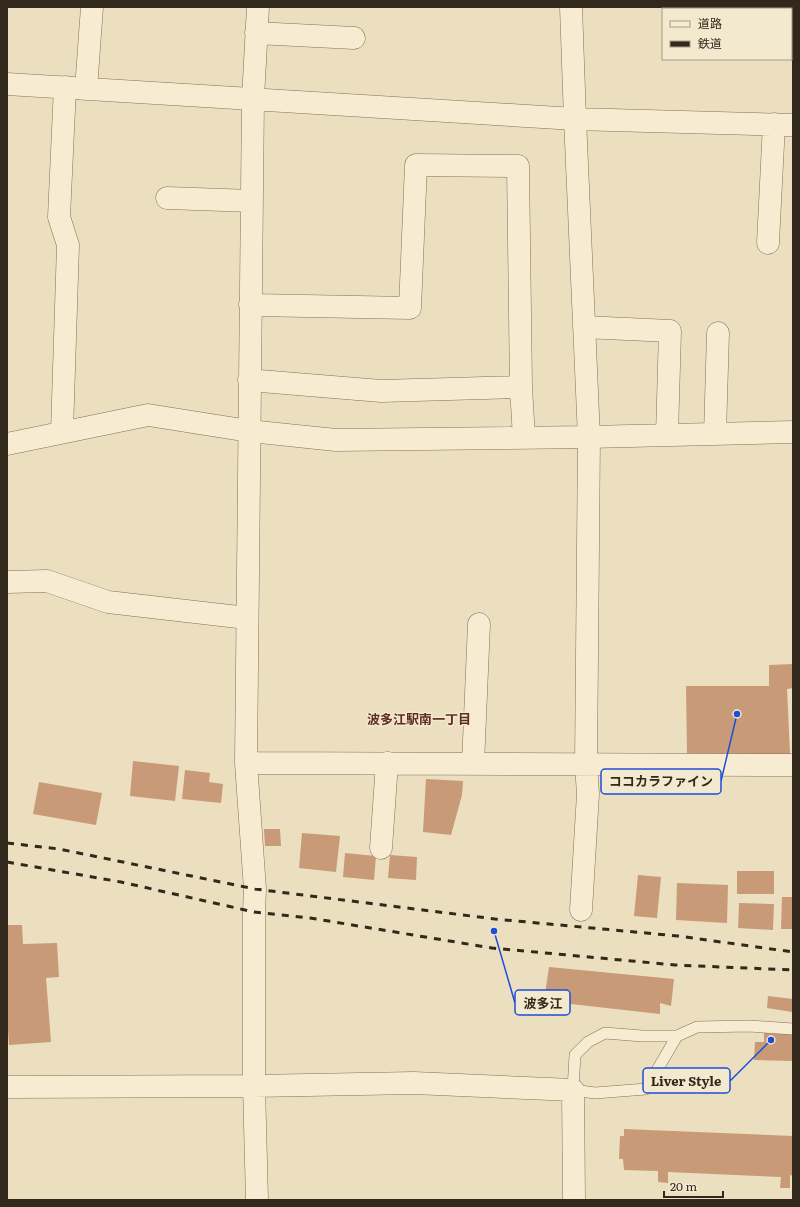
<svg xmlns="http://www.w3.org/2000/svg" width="800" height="1207" viewBox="0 0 800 1207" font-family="Literata,'Noto Sans JP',serif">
	<rect width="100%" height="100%" fill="#ebdfbf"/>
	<path fill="#c89a77" d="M793 664V688L787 689 790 754 687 755 686 686H769V665Z
		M133 761 179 766 175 801 130 796Z
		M185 770 210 773 209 782 223 784 221 803 182 799Z
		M426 779 463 781 462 795 451 835 423 832Z
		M39 782 102 793 96 825 33 814Z
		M264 829H280L281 846H265Z
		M302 833 340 836 336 872 299 868Z
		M345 853 376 856 374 880 343 877Z
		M390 855 417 857 416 880 388 878Z
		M737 871H774V894H737Z
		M638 875 661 877 657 918 634 916Z
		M677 883 728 885 727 923 676 920Z
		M782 897H793V929H781Z
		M739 903 774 904 773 930 738 928Z
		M7 925H22L23 944 57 943 59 977 46 978 51 1042 9 1045 7 1017Z
		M549 967 674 979 671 1006 660 1003V1014L544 1001Z
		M768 996 793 999 792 1012 767 1008Z
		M764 1033 793 1034V1061L754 1060 755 1042H764Z
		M624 1129 793 1136V1176L790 1175V1188H780L781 1177 668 1172V1183L658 1182V1171L624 1170 623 1159H619L620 1136H624Z"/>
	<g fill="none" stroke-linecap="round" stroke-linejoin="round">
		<g stroke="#837059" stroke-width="12">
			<path id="service" d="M677 1036 646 1089 595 1093 573 1090 575 1055 588 1042 605 1033 642 1036H677L697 1027 749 1026 793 1029"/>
		</g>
		<g stroke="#837059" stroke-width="23">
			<path id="minor" d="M571 7 575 119 589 437 586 765 588 794 581 910
				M256 33 354 38
				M7 84 575 119 793 125
				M86 89 92 7
				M167 198 252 201
				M768 243 774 124
				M250 305 410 308 416 165 518 166 521 387
				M584 327 670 331 667 435
				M249 380 381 391 521 387 524 438
				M62 432 68 245 59 217 65 87
				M715 434 718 333
				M7 444 148 415 249 431 336 440 589 437 793 432
				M7 582 47 581 108 602 247 618
				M246 763 793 765
				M473 764 479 624
				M381 848 387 763
				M7 1087 254 1086 414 1083 573 1090 574 1200
				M257 1200 254 1086V912L255 889 246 763 253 98 258 7"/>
		</g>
		<use href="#service" stroke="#f7ecd2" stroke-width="11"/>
		<use href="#minor" stroke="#f7ecd2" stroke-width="22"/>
		<path stroke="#33281c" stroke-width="3" stroke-dasharray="7 7" stroke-linecap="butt" d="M7 843 59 849 255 889 495 919 678 936 793 952
			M7 862 121 882 254 912 310 918 492 948 675 965 793 970"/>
	</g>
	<g text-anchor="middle" stroke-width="3" stroke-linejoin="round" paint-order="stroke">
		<g font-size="13" font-weight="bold" fill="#5e2c1e" stroke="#f3e9cf">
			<text x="419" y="724">波多江駅南一丁目</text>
		</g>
	</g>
	<path fill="none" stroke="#1d4ed8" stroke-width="1.5" d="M737 714L721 781M494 931L515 1003M771 1040L730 1081"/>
	<g fill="#1d4ed8" stroke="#f3e9cf" stroke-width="1.5">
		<circle cx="737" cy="714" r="4"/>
		<circle cx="494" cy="931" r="4"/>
		<circle cx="771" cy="1040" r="4"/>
	</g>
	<g fill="#f3e9cf" stroke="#1d4ed8" stroke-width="1.5">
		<rect x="601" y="769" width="120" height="25" rx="4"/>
		<rect x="515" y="990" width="55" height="25" rx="4"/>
		<rect x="643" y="1068" width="87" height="25" rx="4"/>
	</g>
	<g font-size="13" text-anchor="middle" font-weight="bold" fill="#33281c">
		<text x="661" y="786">ココカラファイン</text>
		<text x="543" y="1008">波多江</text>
		<text x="686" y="1086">Liver Style</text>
	</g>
	<rect width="800" height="1207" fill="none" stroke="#33281c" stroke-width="16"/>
	<rect x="662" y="8" width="130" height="52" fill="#f3e9cf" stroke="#a69c87"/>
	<rect x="670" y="21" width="20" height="6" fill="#f7ecd2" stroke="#a69c87"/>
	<text x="698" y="28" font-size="12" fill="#33281c">道路</text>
	<rect x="670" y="41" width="20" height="6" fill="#33281c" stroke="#a69c87"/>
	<text x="698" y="48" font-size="12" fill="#33281c">鉄道</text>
	<path d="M664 1191v6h59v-6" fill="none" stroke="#33281c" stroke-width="2"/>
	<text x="670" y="1191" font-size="12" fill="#33281c" stroke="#f3e9cf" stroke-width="3" paint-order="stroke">20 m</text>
</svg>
